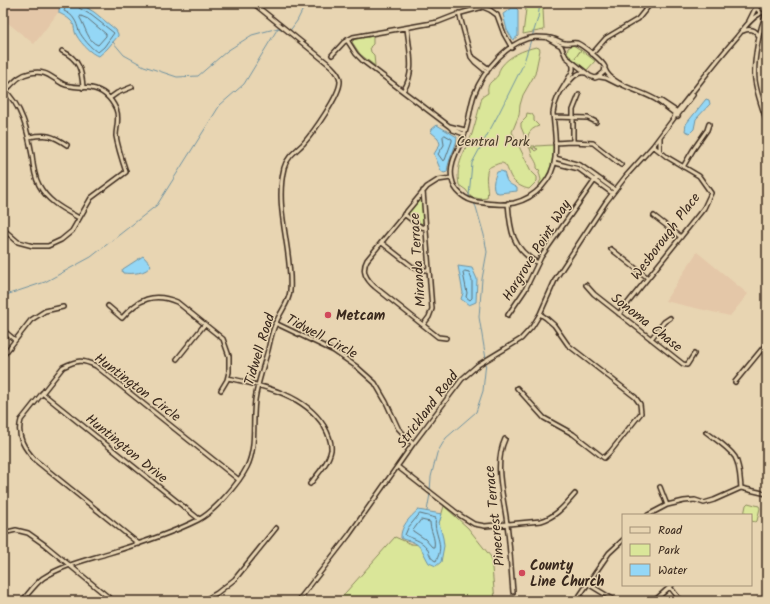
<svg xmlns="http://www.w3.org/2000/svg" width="770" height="604" viewBox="0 0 770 604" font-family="Kalam,sans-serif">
	<rect width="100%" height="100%" fill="#e8d5b2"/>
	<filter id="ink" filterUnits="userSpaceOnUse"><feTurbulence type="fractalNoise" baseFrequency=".025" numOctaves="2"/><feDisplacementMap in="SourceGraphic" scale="8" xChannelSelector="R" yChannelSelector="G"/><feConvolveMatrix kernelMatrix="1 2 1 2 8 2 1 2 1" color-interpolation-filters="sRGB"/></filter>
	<g filter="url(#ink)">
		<path fill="#e4c7a8" d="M3 3H65L51 22 34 44 3 19Z
			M697 252 748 294 730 316 665 301Z"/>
		<path fill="#dae699" stroke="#8a885c" d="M520 3H548L543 9 544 30 523 34 526 9Z
			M373 36V44L370 47 371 52 374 55 375 66 360 54 352 42 355 39Z
			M573 45 581 50 575 58 581 50 595 61 587 70 567 54 568 48Z
			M536 47 539 48 540 50 535 74 523 95 520 105 519 115 512 132 531 171 537 177V181L529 189C523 188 516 184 513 180 506 172 509 158 495 165 491 166 487 168 487 173 485 181 489 190 487 198L481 199 471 197 466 190 459 185C455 164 465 152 472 134 476 121 479 109 482 97L488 93C486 81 495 81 498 75 499 73 499 70 501 67 509 56 523 50 536 47Z
			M527 113 532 114 534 117V121L539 126C529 129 525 137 529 146L533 149 531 146H535L533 149 535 151 538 149 535 148 536 146 553 145C554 160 550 173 540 185L539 183 541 180 539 172 540 169 539 170 537 168C538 162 531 157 531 151L521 127V123L526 118Z
			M419 199 422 201 424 221 421 224 408 215 407 212Z
			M748 503 759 506 760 508 757 521 756 522 751 521V515H744L746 505Z
			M444 506 468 528 491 557 495 601H338L395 537 411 544 427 545 437 530Z"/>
		<path fill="#94d7f6" stroke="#7092a0" d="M65 3H79L94 12 116 30 118 34V36L107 49 99 56C91 55 77 39 75 32 74 27 74 23 70 20 67 17 63 15 59 13V9Z
			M512 8H516L518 10V36L513 40 507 30 503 14Z
			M706 99 709 100 710 104 696 119 694 129 690 133 685 131 686 124Z
			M437 125 457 137C456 149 448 159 447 172L444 173 441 171 434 154 440 144 438 138 431 132 432 129Z
			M501 171 504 172C507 184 507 182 517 188V191L499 193 495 192C492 186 494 178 497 172Z
			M143 256 151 265C147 274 131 274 123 273L122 271 123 269Z
			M458 266 472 268 477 279 476 302 469 305 461 299 463 293Z
			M418 510 442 514 439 523 443 538 444 546 441 562 436 566 429 563C424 555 422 546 413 542 409 540 405 541 401 538 400 527 410 517 418 510Z"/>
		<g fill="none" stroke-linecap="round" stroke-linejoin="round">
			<path stroke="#5f6f74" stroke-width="1" d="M67 3 64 11C68 13 72 15 74 19 77 23 77 26 79 31 81 36 92 50 98 52L104 47 114 33 91 15 79 8 77 3
				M81 16 88 19 106 34V36L98 45C88 42 85 26 80 18Z
				M445 135 452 139V141L445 160 443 161 438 154 444 145 443 137Z
				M465 271 469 272 472 280V298L470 300 466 297 467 293 463 273Z
				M420 514 436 518C432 533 446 543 436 561 430 559 430 554 427 548 421 540 413 539 405 535L408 528Z
				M421 520 430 522C430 530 436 539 434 547H432L425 539 413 531Z"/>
			<path stroke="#7092a0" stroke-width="1" d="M85 3 90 10
				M289 32 297 21 306 3
				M113 42 124 55 144 66 177 77 198 76 227 51 252 35 278 28 284 30
				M471 199 469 196 472 163 498 115 523 65 538 18 540 3
				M474 203 476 207 484 235 487 252 482 279 479 317 486 359
				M3 296 45 282 91 257 157 205 220 105 244 84 278 28
				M430 491 431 477 437 453 446 438 476 412 483 391 486 362
				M427 511 430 494"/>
			<g stroke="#3b2a1e" stroke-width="6">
				<path id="minor" d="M757 3V9L761 13
					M459 13 471 57 475 62 487 72
					M767 13C759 27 753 64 755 80 757 94 762 108 767 122
					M749 21 756 7
					M743 31C749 28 756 29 759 37
					M547 38 561 46 566 57 590 76 595 78 598 77 604 72 605 67C602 61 584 46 577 43 573 42 569 44 565 43 561 43 558 40 554 39 549 37 542 37 536 37 509 39 483 71 474 95 470 107 469 121 465 133 460 147 448 163 452 179 454 192 466 200 477 202 489 204 503 205 514 203 535 198 553 180 555 158 557 143 554 128 553 113 555 96 566 85 573 70V66L570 60
					M347 40 356 54 363 61 449 126
					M62 51C79 59 82 70 83 88
					M592 54 606 38 638 19 651 3
					M332 55 344 42 353 37 438 22 461 13 483 7 490 10 497 15 504 34 512 48
					M471 56 489 69
					M605 69C611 86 644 91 658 101 664 105 671 111 678 116
					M600 77 606 78 618 84
					M3 89C22 105 28 132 32 155 33 165 34 176 39 185 48 202 63 209 79 218
					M562 90C569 83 575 71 585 73
					M403 91C416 73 409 49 407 28
					M3 93C12 85 18 75 30 73 47 70 50 77 63 84 72 88 81 86 91 88 102 90 111 98 116 109 120 118 116 127 116 136 118 148 122 160 126 172L91 198 72 231 61 240 48 246H33L18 242 3 229
					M110 98 117 93 132 87
					M658 101H661L679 113
					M677 116 693 95
					M554 117 588 118 596 122
					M464 134 453 130 449 126 465 130
					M29 137C47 134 52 135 67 145
					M573 142V110L579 95
					M555 143 571 142 593 143 621 165
					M660 151V137
					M555 158 580 165 615 190
					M555 163 579 169 612 193
					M683 167 693 150 707 130 709 124
					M508 203C510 230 512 249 538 263
					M404 214 421 227 426 228
					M654 216 681 237
					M382 243 414 268 420 270H429
					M611 249 648 278
					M586 285 594 294 683 364 687 365 694 354
					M108 306 122 318C138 299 154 292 177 302L223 339 229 356V372L227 380 221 390
					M619 314 704 208 711 193 699 176 667 157 653 146
					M508 315 525 290 541 257 597 177
					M275 323 334 351 357 367 375 383 386 402 398 428 413 444
					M423 325 429 317 432 309 423 191
					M3 330 15 340
					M446 338 438 337 375 287C366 279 361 271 367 260L427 187 438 180 451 178
					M651 339 664 322 670 318
					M3 356 31 320 45 311 63 307
					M177 359 205 324
					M228 378C263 386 304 394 324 426 328 433 332 441 331 450 329 462 318 474 310 484
					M735 382 767 343
					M517 388 544 418 573 434 604 458 611 451 641 413 640 404 635 397 568 345 554 325 546 318 540 314
					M42 393 199 519
					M706 432C715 439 728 447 735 457 740 466 740 478 741 488
					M505 439C493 465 504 497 507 524 510 546 511 569 513 592
					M398 467 461 516 474 524 485 526 541 521C556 517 565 505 575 494
					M660 487 667 505
					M648 515 667 505 684 501 695 500 704 503 714 500 741 488 767 494
					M3 533 16 530 28 533 45 545 113 601
					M139 544 35 460C25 449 16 437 21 420L63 367C77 360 82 359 96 366L239 480
					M588 584 616 601
					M670 587 681 601
					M22 601C29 593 35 584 43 578 63 565 87 560 109 553 139 544 170 534 198 520 214 512 239 483 247 467 258 445 251 417 256 394 259 379 264 364 268 350 270 341 272 331 276 323 280 312 289 303 290 291 293 251 274 209 284 168 287 157 296 151 303 144 312 134 341 94 340 81 340 75 335 70 331 66L253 3
					M203 601 217 593 235 579 276 528
					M298 601 349 535 413 444 462 379 478 365 521 339 532 327 540 314 556 278 606 202 626 176 653 146 674 118 675 114C696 88 715 62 737 37 744 28 751 18 761 13
					M576 601 609 553 623 540
					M654 601 672 585"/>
			</g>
			<use href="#minor" stroke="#e8d5b2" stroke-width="3"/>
		</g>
	</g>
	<g fill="#d1495b" stroke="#e8d5b2" stroke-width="1.5">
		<circle cx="328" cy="315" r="4"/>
		<circle cx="522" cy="573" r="4"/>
	</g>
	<g text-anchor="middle" stroke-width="3" stroke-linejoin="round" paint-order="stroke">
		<g font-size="14" fill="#4b3d2a" stroke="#e8d5b2">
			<text x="493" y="146">Central Park</text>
		</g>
		<g font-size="14" fill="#3b2a1e" stroke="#e8d5b2">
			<text transform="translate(665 236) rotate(-53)" y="5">Wesborough Place</text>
			<text transform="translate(536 250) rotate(-58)" y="5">Hargrove Point Way</text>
			<text transform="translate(417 260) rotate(-94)" y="5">Miranda Terrace</text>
			<text transform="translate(647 322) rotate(38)" y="5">Sonoma Chase</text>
			<text transform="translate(322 336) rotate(28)" y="5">Tidwell Circle</text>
			<text transform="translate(259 349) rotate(-73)" y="5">Tidwell Road</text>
			<text transform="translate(138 387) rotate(37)" y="5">Huntington Circle</text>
			<text transform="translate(427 409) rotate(-53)" y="5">Strickland Road</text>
			<text transform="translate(127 448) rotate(39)" y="5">Huntington Drive</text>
			<text transform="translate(494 516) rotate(-96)" y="5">Pinecrest Terrace</text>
		</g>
		<g font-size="14" font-weight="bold" fill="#3b2a1e" stroke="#e8d5b2" text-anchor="start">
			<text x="336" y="320">Metcam</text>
			<text x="530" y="570">County<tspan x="530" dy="16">Line Church</tspan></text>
		</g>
	</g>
	<rect width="770" height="604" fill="none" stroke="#e8d5b2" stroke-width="16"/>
	<rect x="8" y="8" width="754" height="588" fill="none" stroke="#3b2a1e" stroke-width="1.5" filter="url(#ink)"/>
	<rect x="622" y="514" width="130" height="72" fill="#e8d5b2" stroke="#a39177"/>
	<rect x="630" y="527" width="20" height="6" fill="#e8d5b2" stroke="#a39177"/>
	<text x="658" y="534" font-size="12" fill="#3b2a1e">Road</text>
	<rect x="630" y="544" width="20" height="12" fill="#dae699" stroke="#a39177"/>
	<text x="658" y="554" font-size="12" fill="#3b2a1e">Park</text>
	<rect x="630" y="564" width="20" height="12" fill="#94d7f6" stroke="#a39177"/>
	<text x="658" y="574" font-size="12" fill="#3b2a1e">Water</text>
</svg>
